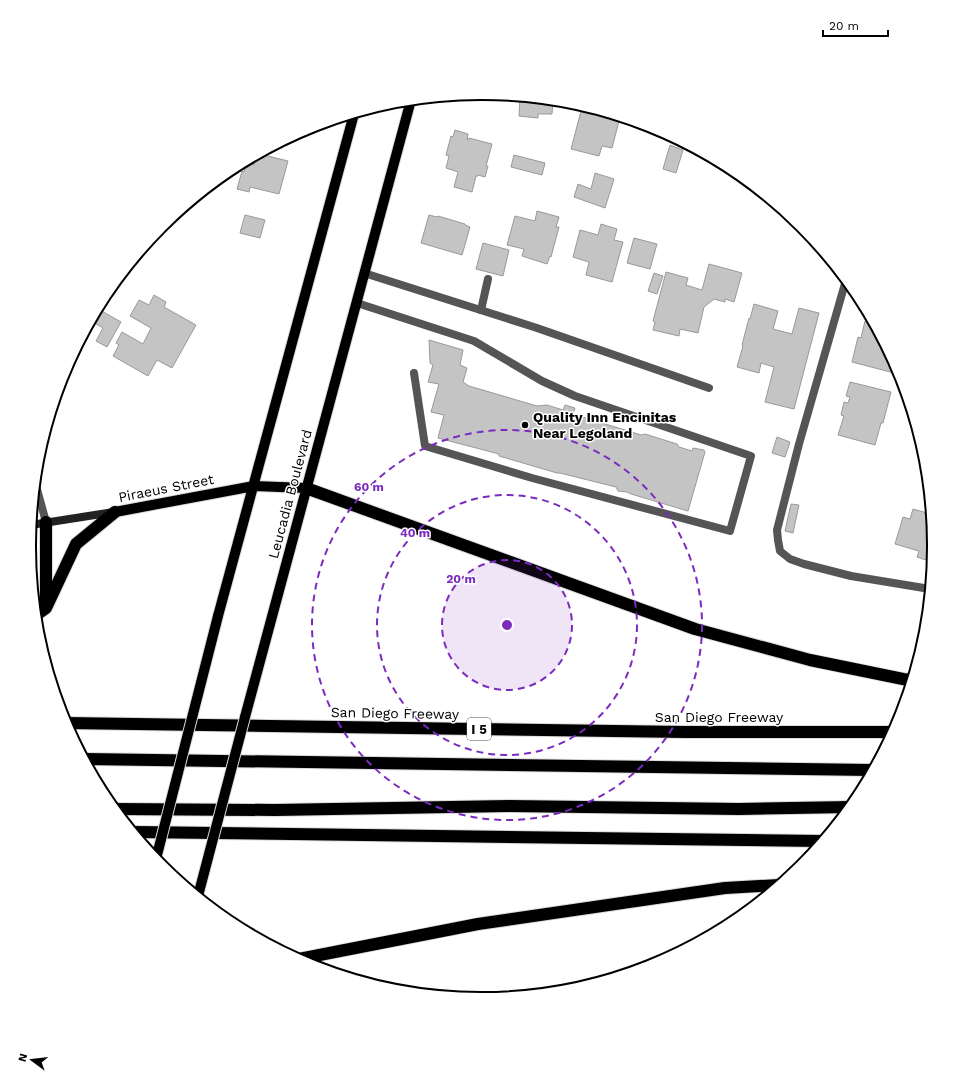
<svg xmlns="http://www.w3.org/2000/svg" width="963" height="1092" viewBox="0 0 963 1092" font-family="'Work Sans',sans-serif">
	<rect width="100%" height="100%" fill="#fff"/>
	<path fill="#c4c4c4" stroke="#999" d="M520 97 553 101 552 114H538V118L519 116Z
		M591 109 620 117 612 148 602 146 599 156 571 149 581 111 590 114Z
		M455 130 468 134 467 140H468L469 138 492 144 486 166H488L485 177 478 175V176H476L472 192 454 187 458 172 446 168 449 156 446 155 451 136 453 137Z
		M670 145 683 150 676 173 663 169Z
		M260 154 288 161 279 194 250 187 249 192 237 189 242 171 244 172 246 163 254 165 256 156Z
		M514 155 545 163 542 175 511 167Z
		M595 173 614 179 605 208 574 197 578 184 591 189Z
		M537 211 559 217 556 227H559L551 257 550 256 547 264 522 256 524 249 507 245 515 216 535 221Z
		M245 215 265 220 260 238 240 233Z
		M429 215 437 217 438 216 465 224V225L470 227 462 255 421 243Z
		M601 224 617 229 614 240 623 242 612 282 586 275 589 262 573 257 580 230 598 235Z
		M634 238 657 244 650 269 627 263Z
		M483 243 509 250 503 276 476 269Z
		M709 264 742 273 734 302 725 299V302L714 299 704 307 698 333 680 329 679 336 653 330 655 322 653 321 666 272 688 278 686 285 702 290Z
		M654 273 663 276 657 294 648 291Z
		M154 295 166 302 164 307 196 325 172 368 157 360 148 376 113 356 119 345 116 343 122 332 143 344 151 328 130 316 139 300 149 305Z
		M754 304 778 311 773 329 792 334 799 308 819 313 794 409 765 402 774 367 761 363 759 373 737 367 743 346 742 345 749 318 750 319Z
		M100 310 121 322 107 347 96 341 103 328 93 322Z
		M865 321 873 323 896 366 894 373 852 362 858 337 861 338Z
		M429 340 463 350 460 365 467 368 463 382 469 386 537 406 547 405 563 410 565 405 575 408 573 414 641 435 645 434 677 444 679 447 692 451 693 448 704 450 705 452 688 511 631 494 627 492 618 491 616 487 560 473H557L499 456V454L438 438 444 415 431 412 439 384 428 382 433 365 430 363Z
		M850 382 891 392 883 423H881L875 445 838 435 844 416 841 415 844 402 848 403 850 397 846 396Z
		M777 437 790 442 785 457 772 453Z
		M791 504 799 505 793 533 785 531Z
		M913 509 931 514 934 546 933 555 928 554 926 560 917 557 919 551 895 544 903 517 910 519Z"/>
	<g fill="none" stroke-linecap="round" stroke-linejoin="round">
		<g stroke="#dbdbdb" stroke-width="12">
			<path id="primary" d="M115 512 254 486 306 488
				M218 616 354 114
				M245 717 411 100"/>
		</g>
		<g stroke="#dbdbdb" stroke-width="14">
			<path id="highway" d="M306 488 695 629 810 660 903 679 911 680
				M46 522V605
				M36 615 46 608 76 544 115 512
				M66 723 685 732H893
				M85 759 872 770
				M114 809 275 810 509 806 739 809 850 807
				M134 832 822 841
				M299 959 478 924 725 888 779 885"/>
		</g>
		<path stroke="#555" stroke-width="8" d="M846 280 799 444 777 530 778 540 780 551 790 559 804 564 851 576 930 589
			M357 303 474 341 542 381 575 396 751 456 730 531 532 478 425 446 414 373
			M481 310 488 279"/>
		<path stroke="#555" stroke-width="8" d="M364 273 537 328 709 388
			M35 482 46 522"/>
		<path stroke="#222" stroke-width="8" d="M31 525 114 512"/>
		<use href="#primary" stroke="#000" stroke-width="10"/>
		<use href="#highway" stroke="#000" stroke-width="12"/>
		<g stroke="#dbdbdb" stroke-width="12" stroke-linecap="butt">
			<path id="primary-bridge" d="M156 859 218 616
				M198 896 245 717"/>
		</g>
		<use href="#primary-bridge" stroke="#000" stroke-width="10"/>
	</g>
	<circle cx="507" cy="625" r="65" fill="#7b2cbf" fill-opacity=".12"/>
	<g fill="none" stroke="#7b2cbf" stroke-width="2" stroke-dasharray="7 5">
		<circle cx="507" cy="625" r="65"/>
		<circle cx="507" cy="625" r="130"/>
		<circle cx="507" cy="625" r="195"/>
	</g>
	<circle fill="#000" stroke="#fff" stroke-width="1.5" cx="525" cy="425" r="4"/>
	<g text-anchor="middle" stroke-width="3" stroke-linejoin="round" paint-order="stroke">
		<rect fill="#fff" stroke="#4c4c4c" stroke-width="1" x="467" y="718" width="24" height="22" rx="3"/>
		<g font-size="13" font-weight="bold" fill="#000">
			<text x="479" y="734">I 5</text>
		</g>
		<g font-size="14" font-weight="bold" fill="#000" stroke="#fff" text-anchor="start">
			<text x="533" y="422">Quality Inn Encinitas<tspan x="533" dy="16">Near Legoland</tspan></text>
		</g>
		<g font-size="14" fill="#000" stroke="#fff">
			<text transform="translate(166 488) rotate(-11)" y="5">Piraeus Street</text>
			<text transform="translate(290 494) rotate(-75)" y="5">Leucadia Boulevard</text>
			<text transform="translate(395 713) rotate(1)" y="5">San Diego Freeway</text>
			<text x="719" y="722">San Diego Freeway</text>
		</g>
	</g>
	<path d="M0 0H963V1092H0ZM481 100H482A445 445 0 0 1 927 545V547A445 445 0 0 1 482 992H481A445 445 0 0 1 36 547V545A445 445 0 0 1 481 100Z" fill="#fff" fill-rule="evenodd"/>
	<path fill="none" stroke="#000" stroke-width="2" d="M481 100H482A445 445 0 0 1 927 545V547A445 445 0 0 1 482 992H481A445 445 0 0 1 36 547V545A445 445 0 0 1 481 100Z"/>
	<circle cx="507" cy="625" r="6" fill="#7b2cbf" stroke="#fff" stroke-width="2"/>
	<g font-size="12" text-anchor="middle" font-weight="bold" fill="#7b2cbf" stroke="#fff" stroke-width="3" stroke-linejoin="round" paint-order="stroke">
		<text x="369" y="491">60 m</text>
		<text x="415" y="537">40 m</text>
		<text x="461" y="583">20 m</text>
	</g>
	<g transform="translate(32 1060) rotate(285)" stroke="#ffffff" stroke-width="3" paint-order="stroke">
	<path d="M0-3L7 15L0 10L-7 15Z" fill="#000000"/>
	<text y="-6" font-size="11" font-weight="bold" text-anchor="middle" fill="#000000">N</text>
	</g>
	<path d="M823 30v6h65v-6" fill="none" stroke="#000000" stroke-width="2"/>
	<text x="829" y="30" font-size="12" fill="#000000" stroke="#ffffff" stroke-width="3" paint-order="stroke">20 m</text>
</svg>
